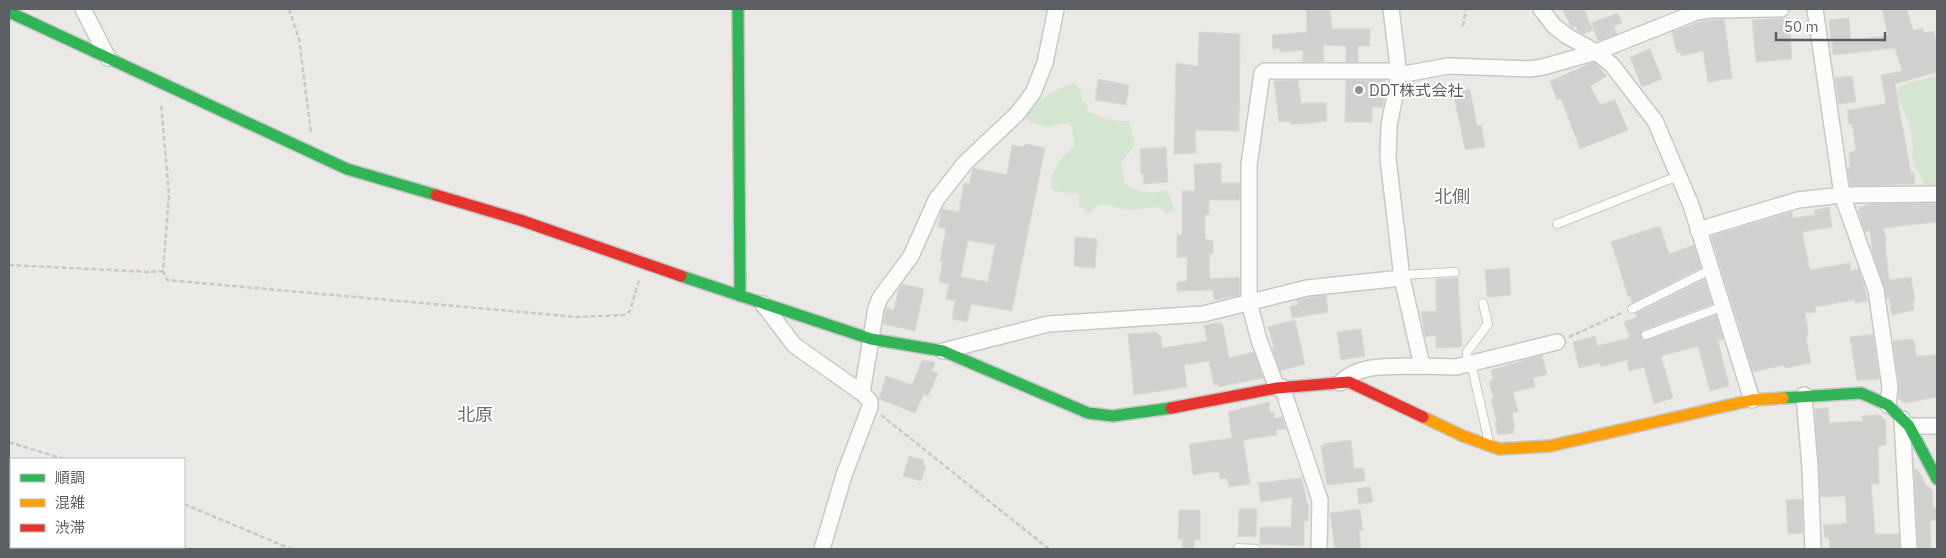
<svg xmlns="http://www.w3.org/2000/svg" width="1946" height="558" viewBox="0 0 1946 558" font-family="'IBM Plex Sans','Noto Sans JP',sans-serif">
	<rect width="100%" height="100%" fill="#ebe9e5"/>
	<path fill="#d4e5d2" d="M1937 75V190L1926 189C1924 178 1915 172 1913 161 1911 156 1913 151 1913 146 1912 131 1905 110 1897 98L1899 86Z
		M1074 83 1081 90V98L1086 103 1088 111C1101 119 1114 122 1129 121L1135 145 1121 163 1125 184C1139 193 1151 195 1167 190L1175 210 1167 214 1159 207 1128 210 1105 204 1097 206 1088 213 1079 205V194L1054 191 1050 185C1053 170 1061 155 1075 146L1071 125C1062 122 1059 125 1050 126 1041 127 1033 123 1025 119 1035 101 1054 89 1074 83Z"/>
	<path fill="#d1d0ce" stroke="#dad8d4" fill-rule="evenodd" d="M1306 9H1330L1332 29H1370V46H1358V62H1346V46L1323 45 1324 62H1303V50L1280 52V48L1273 49 1272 35 1307 32Z
		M1562 9H1584L1593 30 1583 34 1578 31 1576 26 1572 28Z
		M1882 9H1907L1913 31 1923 28 1924 33 1934 31 1937 42V72L1895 84 1909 163 1911 173 1914 172 1915 184 1851 186 1847 168 1850 167 1849 153 1856 150 1852 124 1849 125 1847 110 1886 104 1881 75 1902 71 1895 48 1833 55 1829 20 1849 18 1851 40 1888 36Z
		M1618 13 1622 23 1614 26 1617 34 1598 41 1591 23Z
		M1789 18 1792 59 1756 62 1752 20Z
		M1724 19 1732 78 1708 82 1703 51 1681 56 1680 52 1677 53 1672 32 1703 21Z
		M1199 32 1240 34 1239 131 1195 130 1196 153 1174 154 1176 63 1198 66Z
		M1650 49 1662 79 1642 87 1630 57Z
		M1594 62 1607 76 1590 86 1600 105 1615 100 1628 130 1580 149 1561 98 1557 100 1550 81Z
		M1852 76 1856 102 1839 104 1835 78Z
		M1098 79 1129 85 1126 105 1095 100Z
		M1298 80 1301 103H1326L1327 121 1303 124H1290V121L1279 122 1274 81Z
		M1346 80H1385L1383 107H1372V122H1345Z
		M1470 89 1477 126 1481 125 1485 147 1470 149H1465L1453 92Z
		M1025 144 1045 148 1012 311 971 304 967 322 952 319 955 301 946 299 949 284 939 282 943 261H940L946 229 938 227 941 212 942 209 959 212 964 183 969 184 973 168 1007 175 1012 145 1024 147ZM968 240 995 245 988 282 961 277Z
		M1166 147 1168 182 1144 184 1143 173 1141 174 1140 149Z
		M1221 163V183H1240V200H1209V214L1205 215V239L1213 241V254H1209L1210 279 1239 277 1240 295 1214 300 1213 290 1177 291V282L1187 281V257H1177V235H1182V191H1195L1194 164Z
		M1937 203V222L1883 228 1887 240 1885 241 1889 280 1911 277 1915 301 1913 302 1914 310 1892 315 1889 298 1887 299 1872 250 1870 230 1865 232 1858 211 1860 210 1859 208 1870 204Z
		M1829 207 1832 227 1802 232 1810 270 1850 263 1851 271 1859 269 1868 301 1855 303 1854 300 1815 307 1816 312 1805 313 1808 331 1806 338 1811 363 1785 368 1784 365 1753 372 1711 236 1792 212 1793 218 1815 215 1814 210Z
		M1660 226 1669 254 1694 245 1701 268 1632 303 1630 296H1628L1611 242Z
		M1075 237 1097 239 1095 268 1074 266Z
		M1509 268 1511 295 1487 297 1485 270Z
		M1458 278 1462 347 1436 348V335L1425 337 1421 312 1436 311V279Z
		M1704 279 1712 304 1644 330 1641 336 1643 340H1648L1716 315 1723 339 1718 341 1729 386 1710 391 1698 346 1661 356 1673 398 1654 404 1644 367 1629 371 1627 360 1601 367 1600 363 1579 368 1573 342 1595 336 1597 346 1630 338 1624 322 1637 317 1636 313Z
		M902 284 924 289 915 331 883 324 886 308 894 310 899 288Z
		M1326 295 1328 312 1292 318 1290 306 1298 305 1297 300Z
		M1295 320 1305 364 1280 371 1272 348 1274 347 1268 327Z
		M1216 323H1221L1223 326 1229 358 1254 352 1263 378 1218 387V384L1214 385 1209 361 1184 365 1187 387 1134 395 1128 334 1156 332 1161 337 1162 348 1207 341 1204 325Z
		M1361 329 1365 356 1341 360 1337 332Z
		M1873 334 1879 379 1857 381 1850 337Z
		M1911 339 1914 341 1916 356 1937 355V397L1904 403 1898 398 1899 386 1893 341Z
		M1542 355 1547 374 1533 378 1535 387 1513 392 1518 411 1512 413 1515 428H1513L1514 433 1498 435 1495 422H1497L1491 399 1494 398 1489 382 1493 379 1491 370Z
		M922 360 935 362 932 371 938 373 928 396 924 394 915 413 879 399 886 376 912 385Z
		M1269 402 1270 413 1274 412V418L1282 417 1286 429 1276 430 1277 435 1243 440 1250 484 1229 487 1227 478 1220 479 1219 471 1193 475 1189 444 1232 438 1228 412Z
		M1828 408 1829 423 1863 421 1862 416 1879 415 1886 420V445L1878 446 1879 484H1871L1875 534H1899L1900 549H1830L1829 538H1825L1823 525 1847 523 1845 496 1820 497 1815 409Z
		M1351 440 1354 468H1364L1365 481 1327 485 1321 446H1325L1324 444Z
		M909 456 924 460 923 465 926 466 921 481 903 476Z
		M1914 470H1918L1926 485 1932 490 1933 508 1937 507V520L1930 521 1931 549H1918Z
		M1302 478 1307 504H1309L1308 521H1304V546L1260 544V527H1291L1292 497 1261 502 1258 483Z
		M1370 487 1373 502 1359 504 1357 489Z
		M1802 499 1803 533 1788 534 1786 500Z
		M1239 509H1257L1256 537 1238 536Z
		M1360 509 1363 530H1359L1361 549H1335L1330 513Z
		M1179 510H1200V540L1194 539V549H1182L1183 539H1178Z"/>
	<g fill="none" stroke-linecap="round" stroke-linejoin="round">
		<g stroke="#c7c8c7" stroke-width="10">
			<path id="lane" d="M1557 224 1678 176
				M1402 275 1455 272
				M1632 309 1710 270
				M1646 335 1724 306
				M1471 363 1489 442
				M1467 364V352L1488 324 1483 303
				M1238 548 1256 549"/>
		</g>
		<g stroke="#c7c8c7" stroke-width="18">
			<path id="street" d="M83 9 108 58
				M1391 9 1399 75 1389 125 1388 158 1402 278 1422 366 1456 367 1557 342
				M1541 9 1554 26 1567 36 1596 52 1612 65 1655 121 1691 205 1752 400
				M1815 9 1842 195 1876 290 1890 387 1888 405
				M1399 75 1448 66 1530 69 1543 67 1596 52 1697 12 1710 10 1781 9
				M1698 230 1798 200 1842 195 1937 194
				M763 304 794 345 862 393 870 401V407L844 475 822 549
				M943 351 1048 324 1203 314 1307 288 1402 278
				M1340 383C1360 362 1395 367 1422 366
				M1282 387 1320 500 1319 549
				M1277 388 1259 340 1249 302V165L1262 73 1265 71H1397
				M862 393 876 308 880 298 911 256 936 200 965 163 1017 114 1033 93 1045 63 1056 9
				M1804 395 1810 467 1813 549
				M1902 419 1909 549
				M1909 426H1937"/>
		</g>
		<g stroke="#c6c6c6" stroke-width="14">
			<path id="fast" d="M738 9 740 296
				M9 12 347 169 436 195
				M681 276 871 339 943 351 1088 413 1113 416 1171 408
				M1783 398 1861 393 1888 405 1909 426 1937 479"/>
		</g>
		<g stroke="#c6c6c6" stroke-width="14">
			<path id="slow" d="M1423 417 1463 436 1499 449 1550 446 1752 400 1783 398"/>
		</g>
		<g stroke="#c6c6c6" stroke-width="14">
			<path id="jam" d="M436 195 520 220 681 276
				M1171 408 1277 388 1349 382 1423 417"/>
		</g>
		<path stroke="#c5c9c7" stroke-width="2.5" stroke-dasharray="5 2.5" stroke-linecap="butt" d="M289 9 299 39 311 133
			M1463 26 1466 9
			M9 265 149 272 163 271 169 195 161 103
			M163 271 167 280 577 317 624 315 630 311 639 280
			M1569 337 1624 312
			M881 415 1049 549
			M9 442 64 459
			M184 504 291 549"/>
		<use href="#lane" stroke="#fcfcfb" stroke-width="8"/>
		<use href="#street" stroke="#fcfcfb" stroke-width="15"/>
		<use href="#fast" stroke="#30b455" stroke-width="11"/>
		<use href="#slow" stroke="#ff9f0a" stroke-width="11"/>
		<use href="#jam" stroke="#e5322d" stroke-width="11"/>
	</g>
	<circle fill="#8d8f90" stroke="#fff" stroke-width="2" cx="1359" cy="90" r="5"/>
	<g text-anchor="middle" stroke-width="4" stroke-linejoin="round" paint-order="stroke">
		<g font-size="16" fill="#5b5f63" stroke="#fff" text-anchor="start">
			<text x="1369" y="96">DDT株式会社</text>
		</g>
		<g font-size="18" fill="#6d7174" stroke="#fff">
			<text x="1452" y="203">北側</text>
			<text x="475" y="421">北原</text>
		</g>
	</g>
	<rect width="1946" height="558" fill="none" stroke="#5b5f63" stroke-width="20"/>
	<rect x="10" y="458" width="175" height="90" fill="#ffffff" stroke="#bdbfc1"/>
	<rect x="20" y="474" width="25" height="8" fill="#30b455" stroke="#bdbfc1"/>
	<text x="55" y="483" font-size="15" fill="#5b5f63">順調</text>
	<rect x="20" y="499" width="25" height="8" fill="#ff9f0a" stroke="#bdbfc1"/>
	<text x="55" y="508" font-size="15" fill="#5b5f63">混雑</text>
	<rect x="20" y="524" width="25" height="8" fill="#e5322d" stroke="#bdbfc1"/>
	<text x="55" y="533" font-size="15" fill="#5b5f63">渋滞</text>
	<path d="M1776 32v8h109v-8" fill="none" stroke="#5b5f63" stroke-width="2.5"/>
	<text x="1784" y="32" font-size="15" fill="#5b5f63" stroke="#ffffff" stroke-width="4" paint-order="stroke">50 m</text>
</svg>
